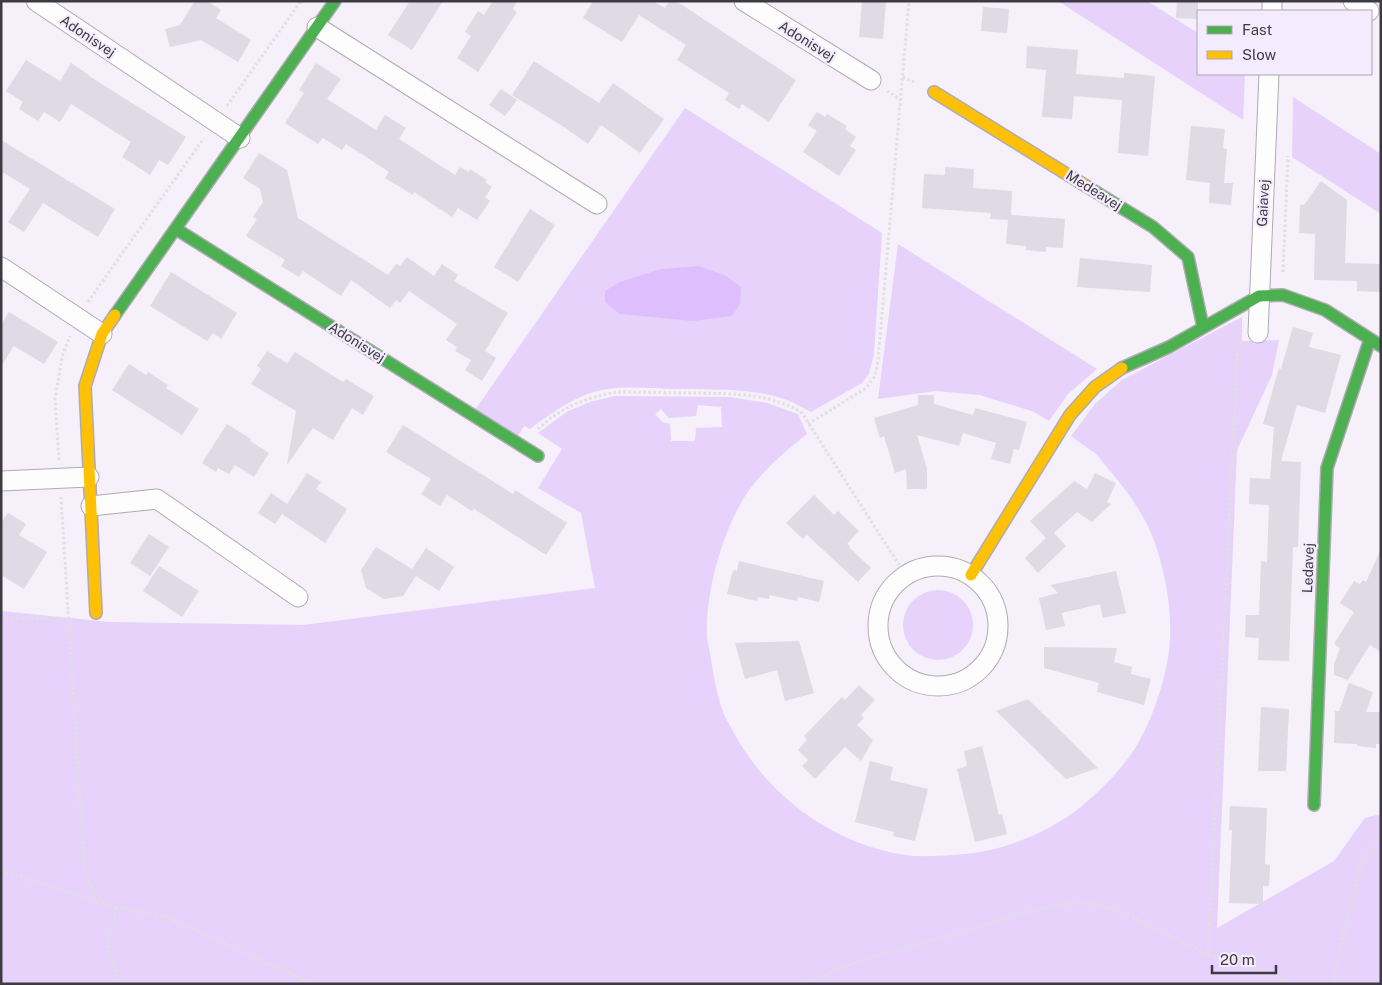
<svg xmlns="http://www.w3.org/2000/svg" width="1382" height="985" viewBox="0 0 1382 985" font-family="'Public Sans',sans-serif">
	<rect width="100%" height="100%" fill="#f5f0fa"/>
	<path fill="#e6d2fb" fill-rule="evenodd" d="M1058 1H1147L1198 33V74H1245L1243 120Z
		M1293 97 1381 154V214L1292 157Z
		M685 108 882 233 874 354 869 374 862 383 811 412C803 408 795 403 787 400 751 387 710 390 673 389 652 388 629 386 608 389 578 393 553 412 530 429L524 426 518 436 475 410Z
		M898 244 1097 369 1068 394 1049 421 1032 411 979 395 936 391 878 399Z
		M1242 317V341L1279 340 1272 375 1237 450 1217 928 1334 861 1365 818 1381 814V984H1V611L109 622 303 625 595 588 581 513 538 488 562 449 538 433 568 411 590 402 614 396 730 397 767 403 798 414 807 434C784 452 761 472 745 496 729 522 720 549 713 578 709 597 706 617 707 637 708 644 710 652 711 660 714 677 717 695 723 712 726 719 730 726 734 733 768 796 833 844 905 855 920 857 936 856 952 855 998 853 1046 835 1082 806 1101 790 1120 771 1134 750 1151 724 1165 682 1169 651 1174 611 1164 560 1147 524 1137 505 1124 487 1110 471 1105 465 1100 458 1095 453 1087 447 1078 442 1071 436L1095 404 1122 380ZM698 405 721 407 722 427 696 428 695 441H671L670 424 663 422 655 414 661 409 669 418 696 416Z
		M903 625a35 35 0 1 1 70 0a35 35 0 1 1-70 0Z"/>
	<path fill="#debefd" d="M699 266 726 276 741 287 740 304 732 316 693 321 620 314 605 302V291L620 282 661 269Z"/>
	<path fill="#e0d9e6" d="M195 1H207L221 10 216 18 251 40 238 62 201 40 170 47 165 29 180 25Z
		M410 1H443L412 50 388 35Z
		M493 1H517L513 9 517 12 478 72 457 58 471 36 465 32 478 11 484 15Z
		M593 1H652L665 8 669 1H676L796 80 769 122 742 104 739 109 725 100 729 93 677 60 686 45 639 15 622 42 583 18Z
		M862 1H886L883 39 859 37Z
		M1177 1H1198V19L1176 18Z
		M983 7 1009 9 1007 33 981 31Z
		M1027 46 1078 50 1076 74 1124 78V73L1155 76 1148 156 1118 153 1122 100 1074 96 1072 119 1042 117 1046 70 1026 68Z
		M26 60 60 81 71 63 89 75V76L186 137 168 165 159 160 150 175 122 157 131 142 71 104 60 122 44 112 38 121 19 109 23 102 6 91Z
		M534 61 599 103 613 83 664 119 640 153 601 125 588 144 564 127 512 95Z
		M316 63 341 79 327 99 376 130 385 115 406 128 399 139 455 175 460 167 469 172 470 169 487 180 485 182 492 187 485 197 490 201 477 220 458 208 452 217 414 192 413 195 385 178 389 172 346 144 342 150 323 138 318 144 285 123 304 93 299 90Z
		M501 89 517 100 505 116 489 105Z
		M817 112 825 117 827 114 847 126 845 129 856 137 850 146 856 150 839 176 803 152 817 131 808 125Z
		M1191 126 1225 129 1223 148 1227 149 1224 183H1233L1231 205 1209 203 1210 183 1186 180Z
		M1 140 115 209 98 237 43 203 24 232 8 222 30 189 1 171Z
		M259 153 287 170 298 218 388 275 396 264 400 266 407 257 434 276 442 264 458 275 454 281 508 313 485 351 496 358 482 381 465 370 471 360 455 351 457 347 446 340 457 324 409 291 400 303 396 300 390 308 351 280 341 296 303 271 299 277 281 266 285 260 246 236 257 219 253 217 263 202 260 189 243 178Z
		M945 167 974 169 973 188 1012 191 1011 215 1065 219 1063 248 1046 247V252L1026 250V246L1006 244 1008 220 990 219 991 213 922 208 924 174 945 175Z
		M1321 181 1347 200 1345 263 1381 264V292L1357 291V281L1314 280 1315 234 1299 233 1300 205H1304Z
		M530 209 555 225 518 282 494 267Z
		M1080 258 1152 265 1150 292 1077 287Z
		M171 272 237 313 221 339 213 333 207 341 150 306Z
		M9 312 58 342 44 364 14 346 1 366V325Z
		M1293 327 1313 333 1309 347 1341 355 1325 413 1297 405 1281 461 1301 462 1298 547H1293L1289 661 1258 660 1259 638 1245 637 1246 615H1259L1261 561 1267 562 1269 505 1249 504 1250 478 1270 479 1274 427 1263 424 1279 368 1281 369Z
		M267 351 287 363 295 352 343 382 346 379 374 396 363 415 352 408 333 440 313 428 287 465 296 411 251 384 261 369 257 366Z
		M129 364 146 375 148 372 168 385 166 388 199 409 182 435 112 390Z
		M918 395H934V404L973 415 975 408 1027 422 1019 450 1014 449 1010 464 991 459 996 443 963 433 959 446 917 435 927 469V489H907L906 469 895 473 884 436 880 438 874 418 918 405Z
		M227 424 251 439 250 441 269 453 254 477 235 465 229 474 218 468 216 472 202 463Z
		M403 425 513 494 515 490 567 523 546 555 474 509 472 511 447 495 440 506 421 494 431 479 386 452Z
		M307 473 321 482 316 489 347 509 325 543 282 514 275 524 258 513 271 493 287 504Z
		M1095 473 1116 483 1107 502 1111 504 1092 522 1077 512 1054 533 1066 546 1038 573 1025 558 1046 538 1030 521 1074 481 1087 489Z
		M814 495 834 515 838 511 859 531 847 544 850 546 849 547 871 568 858 582 807 535 803 539 786 523Z
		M8 513 26 524 19 535 47 552 24 589 1 575V523Z
		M149 534 169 547 150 576 130 563Z
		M376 547 412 569 426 548 454 567 439 591 416 576 403 596 384 599 366 588 361 570Z
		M1381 549V652L1370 645 1348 680 1334 675V664L1340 648 1335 645V642L1354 612 1340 603 1354 581 1360 584 1363 580 1366 582Z
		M739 561 824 581 819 602 798 597 797 601 770 595 769 599 758 597 757 601 727 594 733 570 737 571Z
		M159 566 199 591 182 617 143 591Z
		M1116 571 1126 613 1103 618 1100 604 1062 613 1065 626 1046 630 1039 598 1058 593 1050 585Z
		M799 641 814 693 785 701 777 670 745 679 735 643Z
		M1044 647 1117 648 1114 662 1132 667 1131 674 1151 679 1144 705 1097 692 1099 683 1044 668Z
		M1349 683 1373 692 1366 712H1381V744H1376V748L1357 746V744L1334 743 1335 711H1339Z
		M859 685 875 700 861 715 864 718 857 725 873 740 861 761 845 747 815 779 802 766 808 760 798 750 807 740 804 736 842 697 845 700Z
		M1028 699 1098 768 1066 779 996 711Z
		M1261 707 1289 709 1286 771H1258Z
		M982 746 999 815 1002 814 1007 834 975 842 957 769 967 766 964 751Z
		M870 761 893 767 890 780 928 789 915 841 893 836 894 832 855 822Z
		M1230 806 1267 808 1265 864 1270 865 1269 886H1263V904L1229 903 1232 830H1229Z"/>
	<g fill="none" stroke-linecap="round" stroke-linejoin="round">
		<g stroke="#aeabb2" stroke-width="21">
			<path id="street" d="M36 1 240 138
				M744 1 871 80
				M1353 1 1369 11
				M1272 11V1
				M317 27 597 204
				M1 267 102 334
				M1258 333 1269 74
				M1 481 89 477
				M91 506 157 499 298 597
				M878 626a60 60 0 1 1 120 0a60 60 0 1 1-120 0Z"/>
		</g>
		<g stroke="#aeabb2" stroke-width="14">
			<path id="fast" d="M1086 186 1153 227 1188 257 1203 327
				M176 229 538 456
				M115 315 335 1
				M1122 368 1169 347 1259 296 1283 295 1325 310 1381 346
				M1314 805 1327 468 1370 339"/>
		</g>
		<g stroke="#aeabb2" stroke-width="14">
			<path id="slow" d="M934 92 1086 186
				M971 575 1070 415 1095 387 1122 368
				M96 613 85 386 102 334 115 315"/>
		</g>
		<path stroke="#e0dfe1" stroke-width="3" stroke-dasharray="2.5 2.5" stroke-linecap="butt" d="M903 77 914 82
			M887 91 901 100
			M227 106 301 1
			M1283 272 1288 156
			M88 302 204 138
			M808 424 866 388 875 376 878 361 909 1
			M538 429C544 424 550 418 557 414 575 402 597 395 618 392 643 392 669 393 694 393 731 394 769 392 802 413L905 574
			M59 460 55 400 62 357 70 336
			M61 497 84 867 94 893 108 905
			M1 618 68 619
			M1 871 115 907 169 918 313 984
			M115 907 114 921 107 938 110 958 121 984
			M1208 955 1238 341 1241 340
			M802 984 854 963 1039 909 1062 904 1089 903 1117 909 1208 955 1277 976 1290 984
			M1334 984 1337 959 1362 861 1381 835"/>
		<use href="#street" stroke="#fefdfe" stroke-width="19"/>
		<use href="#fast" stroke="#4caf50" stroke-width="11"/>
		<use href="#slow" stroke="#ffc107" stroke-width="11"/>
	</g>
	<g text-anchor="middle" stroke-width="4.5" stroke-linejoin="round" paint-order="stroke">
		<g font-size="14" fill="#3d3a41" stroke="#f4ecfe">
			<text transform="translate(88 36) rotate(34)" y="5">Adonisvej</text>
			<text transform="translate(807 41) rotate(32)" y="5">Adonisvej</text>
			<text transform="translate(1094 190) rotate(32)" y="5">Medeavej</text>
			<text transform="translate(1263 203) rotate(-87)" y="5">Gaiavej</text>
			<text transform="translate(357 342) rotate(32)" y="5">Adonisvej</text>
			<text transform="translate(1308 568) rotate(-88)" y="5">Ledavej</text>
		</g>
	</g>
	<rect width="1382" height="985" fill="none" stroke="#3d3a41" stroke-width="5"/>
	<rect x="1197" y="10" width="175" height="65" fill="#f4ecfe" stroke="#aba5b2"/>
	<rect x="1207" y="26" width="25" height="8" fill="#4caf50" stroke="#aba5b2"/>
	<text x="1242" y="35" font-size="15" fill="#3d3a41">Fast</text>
	<rect x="1207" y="51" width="25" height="8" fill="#ffc107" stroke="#aba5b2"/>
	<text x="1242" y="60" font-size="15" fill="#3d3a41">Slow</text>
	<path d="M1212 965v8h64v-8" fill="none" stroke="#3d3a41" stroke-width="2.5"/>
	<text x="1220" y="965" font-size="15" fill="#3d3a41" stroke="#f4ecfe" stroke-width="4" paint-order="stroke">20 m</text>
</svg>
